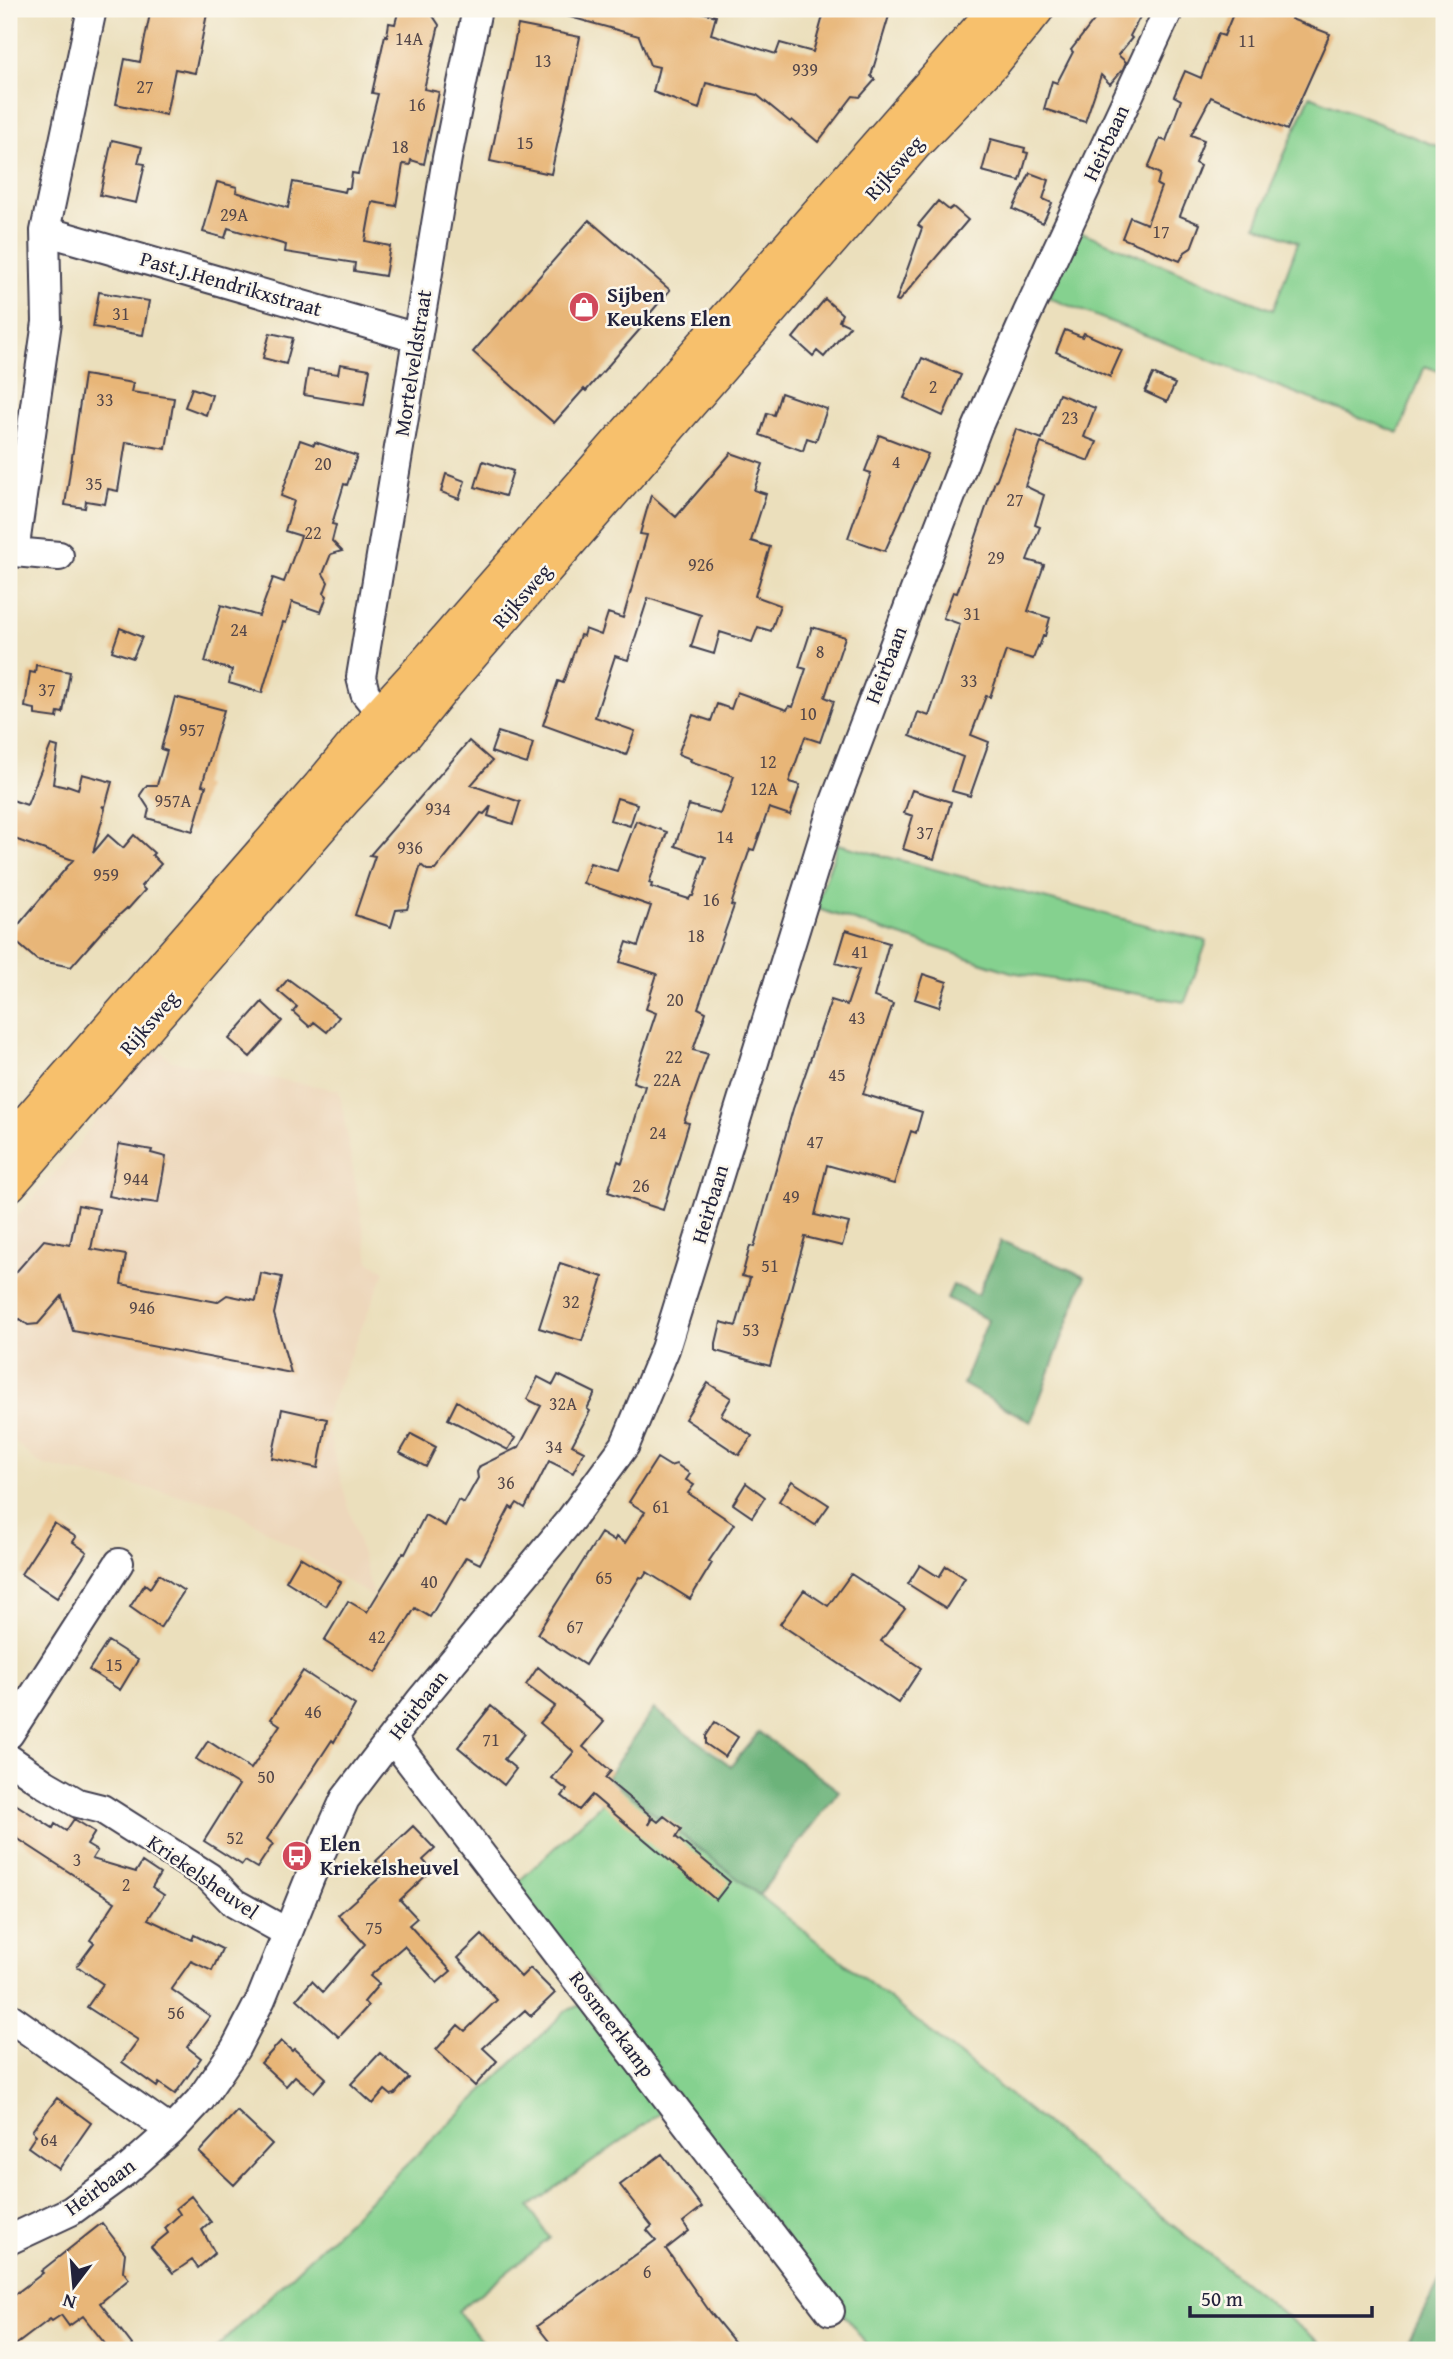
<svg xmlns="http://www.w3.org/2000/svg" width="1453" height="2359" viewBox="0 0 1453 2359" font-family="'Gentium Book Plus',serif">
	<rect width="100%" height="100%" fill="#fbf7ec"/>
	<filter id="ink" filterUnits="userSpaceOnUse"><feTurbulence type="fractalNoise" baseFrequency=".0143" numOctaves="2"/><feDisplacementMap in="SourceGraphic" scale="14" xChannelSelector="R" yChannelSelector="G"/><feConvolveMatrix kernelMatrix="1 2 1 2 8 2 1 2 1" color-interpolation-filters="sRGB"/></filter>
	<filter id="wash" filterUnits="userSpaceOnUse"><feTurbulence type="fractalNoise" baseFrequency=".00686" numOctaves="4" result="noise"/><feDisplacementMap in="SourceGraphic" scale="28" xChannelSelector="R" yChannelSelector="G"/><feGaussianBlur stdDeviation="1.57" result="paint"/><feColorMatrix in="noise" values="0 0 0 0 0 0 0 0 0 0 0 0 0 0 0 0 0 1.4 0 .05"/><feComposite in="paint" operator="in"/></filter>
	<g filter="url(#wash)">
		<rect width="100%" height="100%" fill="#ebdfbc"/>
		<path fill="#edd7bb" d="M158 1049 172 1061 339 1090 369 1261 385 1271 324 1419 374 1598 227 1506 40 1464 9 1437V1226L77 1147 108 1100 145 1057Z"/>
		<path fill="#85d18f" stroke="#547a65" stroke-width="2" d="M1310 96 1444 149V373L1425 366 1399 433 1049 298 1079 231 1273 310 1298 242 1256 225 1281 162Z
			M838 844 1207 941 1185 1002 1011 972 815 908Z
			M619 1787 759 1895 1329 2350H871L516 1884Z
			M580 2005 666 2109 529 2207 550 2238 458 2311 488 2350H214L566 2011Z"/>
		<path fill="#6cb37a" stroke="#476a5a" stroke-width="2" d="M1001 1241 1085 1276 1031 1422 963 1384 988 1320 947 1298 953 1285 978 1295Z
			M654 1709 731 1766 759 1732 839 1791 759 1895 607 1777Z
			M1444 2273V2350H1403H1404Z"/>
		<g id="blocks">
			<path fill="#e8b678" d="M151 9H208L195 73 175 69 166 115 116 104 125 59 140 62Z
				M399 9H414L431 13 439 25 424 89 439 92 424 164 411 160 410 165 403 164 396 206 372 202 365 241 390 246 385 276 354 271 355 263 285 252 286 245 228 228 225 238 203 232 217 182 237 187 236 192 288 208 293 182 345 192 346 188H350L352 173 358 174 378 94 372 93 385 35 387 36 389 23 395 24Z
				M564 9H690L716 16 711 34 776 54 780 43 813 52 825 9H891L871 76 875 80 860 97 853 96 818 142 792 120 790 122 757 95 706 83 699 109 653 92 659 67 650 65 639 36 563 15Z
				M1103 9H1144L1130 36 1132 38 1118 55 1126 62 1123 69 1110 84 1101 75 1085 122 1044 109 1052 81 1057 83 1073 52 1071 50Z
				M1235 9H1295L1291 19 1330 34 1287 130 1211 97 1191 135 1204 140 1195 163 1200 166 1180 216 1200 224 1191 248 1185 252 1180 261 1122 238 1130 217 1147 224 1161 187 1157 185 1160 174 1148 168 1160 139 1166 141 1181 100 1174 96 1185 71 1201 78 1218 34 1224 36Z
				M518 25 580 37 551 174 490 161Z
				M991 139 1025 148 1024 152 1028 153 1020 181 982 171Z
				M112 140 142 147 138 163 145 164 136 203 100 195Z
				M1030 173 1049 180 1043 199 1052 203 1043 223 1013 209Z
				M938 201 949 210 953 207 968 220 898 302 896 301 922 228 918 225Z
				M589 220 670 290 640 325 642 327 586 391 584 389 554 423 473 352Z
				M99 292 149 301 143 335 93 327Z
				M825 299 842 314 839 321 850 326 824 357 817 351 813 356 793 338Z
				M1065 330 1082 337 1084 333 1122 350 1110 377 1056 352Z
				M270 333 293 338 286 364 263 358Z
				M922 358 961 375 943 416 904 398Z
				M340 364 370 369 364 405 304 395 308 370 338 374Z
				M1153 374 1175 384 1167 402 1145 392Z
				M84 375 133 383 131 392 174 398 166 449 126 442 118 491 108 489 105 504 86 501 85 508 65 505Z
				M192 388 212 395 206 415 185 407Z
				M781 393 827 409 816 441 807 438 803 451 760 435 767 413 774 415Z
				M1059 394 1095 408 1084 437 1097 442 1089 461 1041 443 1025 486 1044 495 1035 525 1040 527 1027 560 1044 565 1028 611 1050 618 1045 636H1043L1039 647 1038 646 1033 659 1006 651 990 697 986 696 971 735 989 742 970 796 952 791 963 757 910 736 918 712 929 716 960 624 943 618 953 592 957 593 995 481H996L1016 429 1042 439Z
				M879 435 928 454 885 551 848 538 871 473 865 471Z
				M300 440 314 445 315 442 357 456 347 485 344 484 332 524 336 525 332 541 342 551 331 554 323 574 328 582 324 593 327 596 321 612 292 602 286 623 283 622 262 693 229 683 232 670 205 662 221 605 259 616 273 578 284 582 301 536 285 531 294 501 281 496Z
				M731 453 763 464 754 490 766 494 751 541 770 547 755 596 780 605 771 631 758 627 752 642 720 632 714 654 691 647 701 615 648 598 628 660 615 656 595 717 635 731 626 755 543 725 558 681 563 683 580 635 583 636 585 629 601 635 608 613 623 618 647 535 640 534 651 495 676 517Z
				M483 461 513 471 505 496 475 487Z
				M446 474 465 481 459 499 441 492Z
				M812 627 845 637 825 697 834 701 820 742 805 737 789 782 800 785 790 815 769 808 754 850 750 849 731 905 734 906 698 1008 706 1012 693 1050 708 1054 684 1122 689 1123 663 1210 608 1192 618 1161 622 1163 645 1086 633 1082 656 1013 646 1009 657 974 620 962 627 942 638 946 651 906 583 883 590 863 617 871 636 821 667 832 649 883 652 884 651 887 689 899 691 896H693L706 857 675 846 689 805 720 814 734 776 690 761 691 759 678 754 693 715 711 721 717 704 731 709 737 692 787 710 789 706 793 707 806 669 799 667Z
				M120 628 142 637 133 658 112 651Z
				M36 665 70 672 63 713 58 712 57 718 35 715V709L25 707 30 672 35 673Z
				M175 697 224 710 202 785 206 786 193 831 147 818 149 809 140 795 147 785H157L167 751 161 749Z
				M498 732 533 743 527 764 491 752Z
				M469 741 492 761 471 785 520 802 513 824 488 816 491 806 484 814 481 813 435 870H427L421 865 407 909 396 910 391 927 355 915 375 856 370 855Z
				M51 745 58 747 53 784 66 787 67 785 78 789 82 774 112 782 105 807 102 806 105 809 93 853 108 835 123 848 134 835 154 853 152 855 161 864 141 886 145 890 128 909 127 908 104 929 71 967 37 960 9 936 73 860 9 837V799L27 805Z
				M912 790 951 802 934 859 903 849 913 816 904 813Z
				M617 798 637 804 630 826 610 820Z
				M846 930 889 943 874 997 893 1004 863 1094 922 1112 916 1133 911 1131 894 1184 827 1165 815 1215 849 1223 842 1246 805 1237 770 1366 716 1351V1343L721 1322 736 1326 750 1278 742 1276 750 1246 754 1247 793 1109 831 1000 847 1005 859 970 836 963Z
				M923 974 947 982 939 1007 915 999Z
				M288 979 339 1017 327 1032 314 1022 310 1027 293 1012 297 1007 278 991Z
				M262 1002 282 1021 250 1057 229 1039Z
				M119 1144 152 1150 151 1153 166 1157 158 1203 142 1201V1203L109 1196Z
				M78 1205 99 1209 91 1249 126 1255 121 1284 217 1302 227 1295 256 1301 261 1273 282 1277 274 1314 291 1373 73 1331 62 1296 38 1324 28 1325 20 1319 18 1320 9 1312V1280L44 1240 70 1245Z
				M560 1263 603 1277 582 1341 539 1328Z
				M558 1375 595 1393 587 1409 590 1411 572 1445 584 1451 573 1473 549 1461 525 1508 517 1503 513 1509 510 1507 480 1564 466 1557 430 1617 415 1608 375 1673 324 1641 348 1601 367 1612 403 1553 405 1554 425 1515 445 1526 458 1500 464 1503 478 1478 477 1472 480 1466 519 1447 541 1406 527 1399 538 1377 553 1385Z
				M708 1383 731 1398 721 1415 752 1436 739 1455 685 1419Z
				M457 1401 515 1438 508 1450 448 1419Z
				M282 1409 327 1419 318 1468 272 1458Z
				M411 1434 436 1447 426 1467 400 1453Z
				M657 1458 670 1466 676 1464 690 1474 686 1480 694 1485 688 1493 734 1524 709 1561 712 1563 690 1599 647 1572 643 1578 640 1577 585 1665 537 1634 601 1533 614 1541 616 1537 625 1543 645 1512 629 1502Z
				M792 1481 829 1505 815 1525 779 1501Z
				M746 1483 765 1497 752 1517 733 1504Z
				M54 1523 76 1537 73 1542 87 1552 57 1598 21 1574Z
				M300 1557 341 1582 326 1606 286 1581Z
				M920 1565 939 1577 946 1566 965 1578 946 1608 908 1584Z
				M159 1574 184 1591 160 1628 130 1607 145 1584 150 1588Z
				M851 1574 905 1609 881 1641 921 1668 898 1703 780 1624 804 1590 828 1606Z
				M108 1641 138 1660 120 1690 89 1670Z
				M538 1667 604 1722 583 1747 611 1771 605 1778 651 1816 649 1825 653 1818 658 1822 664 1816 681 1829 676 1837 730 1882 716 1900 592 1795 579 1810 562 1796 567 1790 552 1778 574 1752 540 1723 555 1706 526 1685Z
				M303 1671 355 1705 334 1742 332 1740 267 1839 273 1844 257 1868 245 1861 242 1865 204 1841 239 1785 196 1759 208 1741 251 1769 280 1725 271 1719Z
				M491 1706 525 1734 504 1759 516 1769 504 1785 458 1747Z
				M715 1722 738 1737 725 1757 706 1744V1736Z
				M9 1800 53 1828 55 1824 66 1831 74 1819 95 1832 87 1845 97 1851 92 1859 136 1872 142 1862 160 1874 152 1887 164 1895 148 1919 192 1940 194 1935 222 1949 212 1971 191 1961 171 1989 210 2016 187 2047 201 2058 175 2094 159 2083 157 2087 122 2062 138 2040 87 2007 103 1984 77 1966 94 1943 90 1940 115 1902 9 1833Z
				M413 1826 435 1849 423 1860 432 1870 400 1900 417 1918 409 1925 451 1971 437 1983 404 1946 370 1976 379 1984 364 2002 368 2006 339 2037 297 1999 312 1981 323 1992 365 1944 338 1915 386 1872 376 1861Z
				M482 1935 521 1977 530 1968 555 1993 531 2016 525 2010 483 2048 497 2061 475 2086 436 2050 458 2025 465 2031 497 2000 458 1958Z
				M281 2041 292 2051 294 2049 326 2078 314 2092 295 2076 286 2086 261 2063Z
				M380 2053 409 2078 395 2094 391 2095 385 2090 373 2104 351 2084Z
				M57 2098 91 2123 59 2169 28 2147 36 2135 32 2131Z
				M237 2111 272 2144 234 2185 199 2152Z
				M662 2154 702 2207 683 2222 689 2231 666 2249 710 2312 741 2350H556L537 2326 656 2240 647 2230 652 2226 620 2185Z
				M191 2196 211 2222 202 2230 215 2253 198 2268 192 2260 173 2273 151 2247 168 2233 165 2228 180 2214 176 2208Z
				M102 2223 125 2253 123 2271 129 2279 100 2303 136 2350H110L83 2316 69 2326 61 2315 52 2321 50 2319 9 2350V2299L43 2273 41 2271Z"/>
		</g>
	</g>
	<g filter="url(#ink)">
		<use href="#blocks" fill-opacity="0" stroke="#403e4e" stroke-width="2"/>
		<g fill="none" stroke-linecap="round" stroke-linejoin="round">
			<g stroke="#403e4e" stroke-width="32">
				<path id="minor" d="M45 231 417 338
					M59 556 14 552 47 322 45 231 92 9
					M381 713 365 693 361 677 447 158 477 9
					M9 1734 119 1563
					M392 1738 830 2311
					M9 1759 45 1784 78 1803 102 1809 209 1877 234 1903 288 1933
					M9 2017 171 2131
					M9 2240 71 2211 126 2171 171 2131 200 2100 235 2049 261 1999 311 1875 345 1799 420 1701 571 1519 625 1445 665 1349 833 807 931 548 977 428 1027 314 1169 9"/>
			</g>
			<g stroke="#403e4e" stroke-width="38">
				<path id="major" d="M9 1144 320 787 381 713 426 664 997 9
					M9 1184 343 800 404 735 446 683 914 144 993 62 1036 9"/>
			</g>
			<use href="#minor" stroke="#fff" stroke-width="28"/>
			<use href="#major" stroke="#f7c06c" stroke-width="35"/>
		</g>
	</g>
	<defs>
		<g id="shop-disc" transform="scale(1.575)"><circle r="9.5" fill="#d1495b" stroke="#fbf7ec"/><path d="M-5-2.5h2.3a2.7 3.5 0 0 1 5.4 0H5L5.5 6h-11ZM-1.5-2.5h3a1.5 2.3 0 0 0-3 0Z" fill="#fff"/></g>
		<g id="bus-disc" transform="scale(1.575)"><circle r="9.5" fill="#d1495b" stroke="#fbf7ec"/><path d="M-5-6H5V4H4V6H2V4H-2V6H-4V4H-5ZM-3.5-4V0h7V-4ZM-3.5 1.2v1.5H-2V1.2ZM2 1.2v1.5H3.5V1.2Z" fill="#fff"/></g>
	</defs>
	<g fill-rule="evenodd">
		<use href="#shop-disc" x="584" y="307"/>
		<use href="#bus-disc" x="297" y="1856"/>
	</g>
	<g text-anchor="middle" stroke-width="5" stroke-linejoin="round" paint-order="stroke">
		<g font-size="18" fill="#54474a">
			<text x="409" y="45">14A</text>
			<text x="1247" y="47">11</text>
			<text x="543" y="67">13</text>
			<text x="805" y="76">939</text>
			<text x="145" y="93">27</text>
			<text x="417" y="111">16</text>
			<text x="525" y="149">15</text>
			<text x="400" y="153">18</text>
			<text x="234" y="221">29A</text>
			<text x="1161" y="238">17</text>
			<text x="121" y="320">31</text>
			<text x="933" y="393">2</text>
			<text x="105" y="406">33</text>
			<text x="1070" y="424">23</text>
			<text x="896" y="468">4</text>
			<text x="323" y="470">20</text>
			<text x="94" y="490">35</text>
			<text x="1015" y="506">27</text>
			<text x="313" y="539">22</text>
			<text x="996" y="564">29</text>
			<text x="701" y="571">926</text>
			<text x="972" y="620">31</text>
			<text x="239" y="636">24</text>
			<text x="820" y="658">8</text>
			<text x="969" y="687">33</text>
			<text x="47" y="696">37</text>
			<text x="808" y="720">10</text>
			<text x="192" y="736">957</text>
			<text x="768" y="768">12</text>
			<text x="764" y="795">12A</text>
			<text x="173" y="807">957A</text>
			<text x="438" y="815">934</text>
			<text x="925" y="839">37</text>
			<text x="725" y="843">14</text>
			<text x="410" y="854">936</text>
			<text x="106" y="881">959</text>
			<text x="711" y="906">16</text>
			<text x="696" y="942">18</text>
			<text x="860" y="958">41</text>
			<text x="675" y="1006">20</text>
			<text x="857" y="1024">43</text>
			<text x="674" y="1063">22</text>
			<text x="837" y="1081">45</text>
			<text x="667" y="1086">22A</text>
			<text x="658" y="1139">24</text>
			<text x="815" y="1148">47</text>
			<text x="136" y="1185">944</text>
			<text x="641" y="1192">26</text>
			<text x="791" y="1203">49</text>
			<text x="770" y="1272">51</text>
			<text x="571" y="1308">32</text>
			<text x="142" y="1314">946</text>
			<text x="751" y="1336">53</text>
			<text x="563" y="1410">32A</text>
			<text x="554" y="1453">34</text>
			<text x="506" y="1489">36</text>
			<text x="661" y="1513">61</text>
			<text x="604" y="1584">65</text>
			<text x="429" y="1588">40</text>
			<text x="575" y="1633">67</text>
			<text x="377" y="1643">42</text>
			<text x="114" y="1671">15</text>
			<text x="313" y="1718">46</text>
			<text x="491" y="1746">71</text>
			<text x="266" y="1783">50</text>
			<text x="235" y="1844">52</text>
			<text x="77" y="1866">3</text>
			<text x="126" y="1891">2</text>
			<text x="374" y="1934">75</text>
			<text x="176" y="2019">56</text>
			<text x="49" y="2146">64</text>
			<text x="647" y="2278">6</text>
		</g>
		<g font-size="21" fill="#22223b" stroke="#fbf7ec">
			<text transform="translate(1106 143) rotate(-65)" y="7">Heirbaan</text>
			<text transform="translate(894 168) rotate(-49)" y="7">Rijksweg</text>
			<text transform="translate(231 284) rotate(16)" y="7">Past.J.Hendrikxstraat</text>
			<text transform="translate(413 363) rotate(-81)" y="7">Mortelveldstraat</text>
			<text transform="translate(522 596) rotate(-49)" y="7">Rijksweg</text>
			<text transform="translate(886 665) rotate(-69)" y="7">Heirbaan</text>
			<text transform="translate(149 1023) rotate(-49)" y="7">Rijksweg</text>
			<text transform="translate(710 1204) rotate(-73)" y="7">Heirbaan</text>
			<text transform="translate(418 1705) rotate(-52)" y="7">Heirbaan</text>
			<text transform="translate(203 1877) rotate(35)" y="7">Kriekelsheuvel</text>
			<text transform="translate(612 2024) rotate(53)" y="7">Rosmeerkamp</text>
			<text transform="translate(100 2187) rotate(-36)" y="7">Heirbaan</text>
		</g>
		<g font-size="21" font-weight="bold" fill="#22223b" stroke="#fbf7ec" text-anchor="start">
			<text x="607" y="302">Sijben<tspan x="607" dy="24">Keukens Elen</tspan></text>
			<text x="320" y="1851">Elen<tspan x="320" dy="24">Kriekelsheuvel</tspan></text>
		</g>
	</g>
	<rect width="1453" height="2359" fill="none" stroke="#fbf7ec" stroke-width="35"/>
	<g transform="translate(74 2286) rotate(196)" stroke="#fbf7ec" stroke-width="5" paint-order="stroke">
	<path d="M0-5L12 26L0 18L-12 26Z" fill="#22223b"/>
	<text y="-10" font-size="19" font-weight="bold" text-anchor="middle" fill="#22223b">N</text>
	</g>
	<path d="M1190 2306v10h182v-10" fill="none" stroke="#22223b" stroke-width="3.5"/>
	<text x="1201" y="2306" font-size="21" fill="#22223b" stroke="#fbf7ec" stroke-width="5" paint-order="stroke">50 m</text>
</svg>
